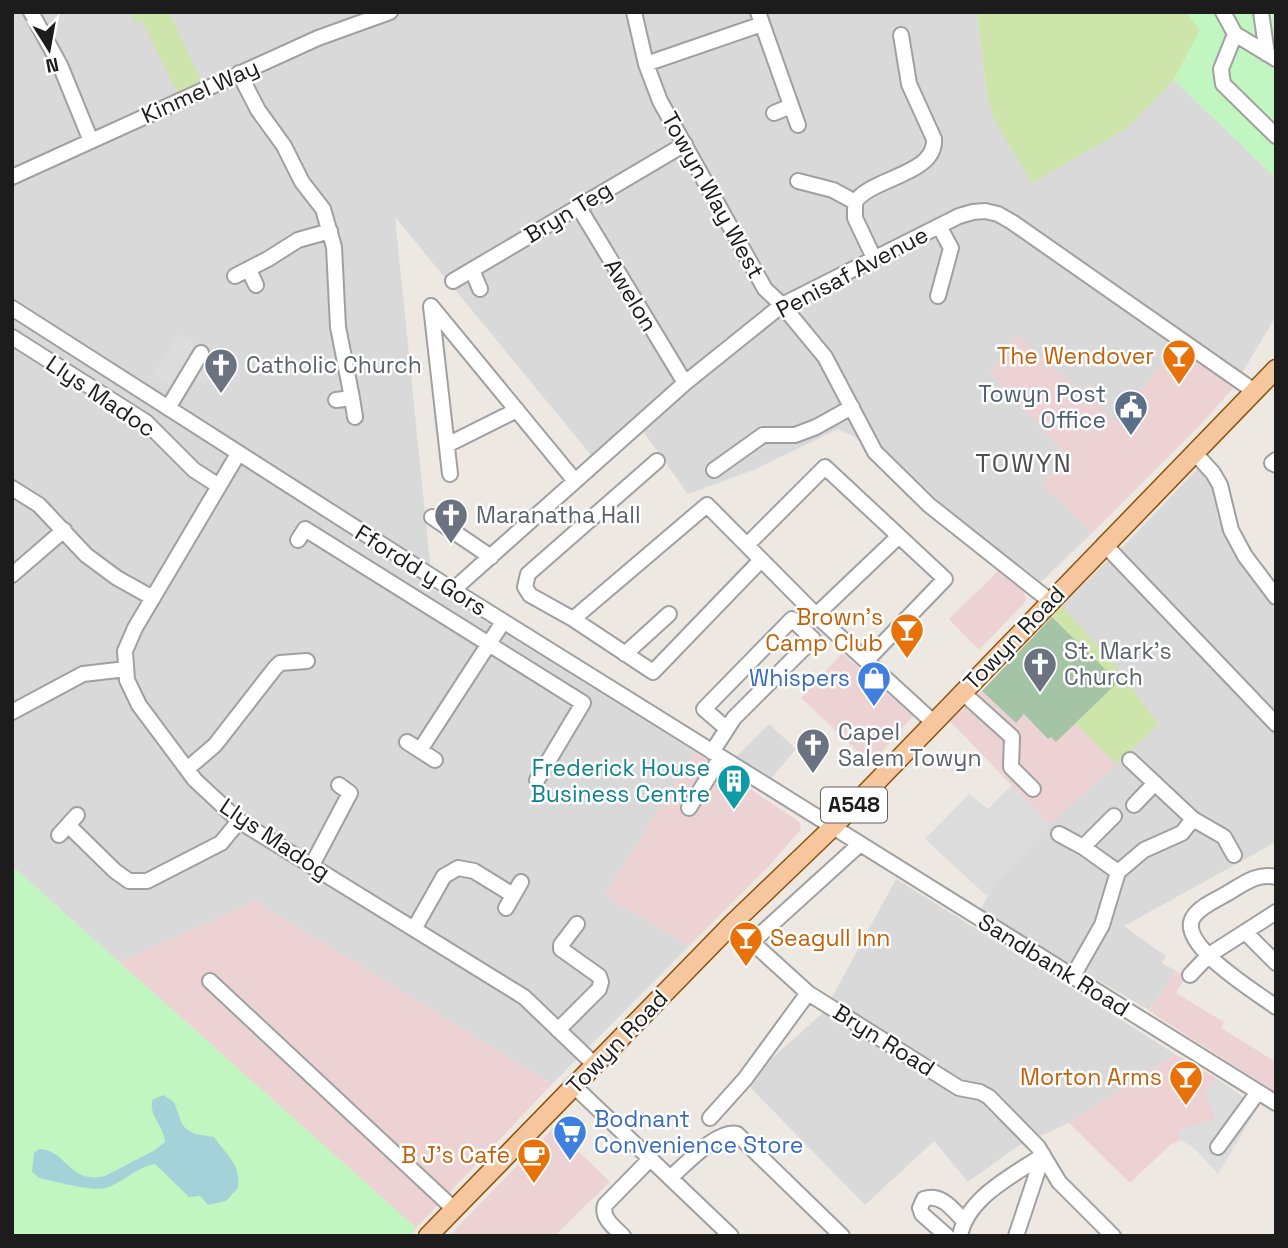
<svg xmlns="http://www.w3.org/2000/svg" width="1288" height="1248" viewBox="0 0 1288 1248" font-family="'Space Grotesk',sans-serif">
	<rect width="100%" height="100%" fill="#ede8e2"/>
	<path fill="#dad9d9" d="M12 12H977L987 95 1127 128 1174 80 1276 178V316L1233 388 1176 344 1117 424 990 372 1069 458 1042 483 1092 533 1041 582 941 503 890 454 838 429 756 469 688 494 643 431 601 467 395 217 430 563 420 581 695 752 605 895 689 946 552 1084 255 901 119 962 12 866Z
		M1201 465 1213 484 1228 541 1243 567 1276 611V711L1121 549Z
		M1108 560 1276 735V842L1124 926 1166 956 1162 963 1176 971 1149 1010 980 911 993 886 1050 824 950 721 982 691 1016 723 1056 741 1075 723 1116 764 1157 725 1123 676 1062 606Z
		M769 724 796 749 771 779 735 758Z
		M896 879 1066 985 1175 1054 1069 1123 1018 1146 968 1182 934 1141 865 1205 745 1082 824 1012Z"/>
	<path fill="#edd2d4" d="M1016 335 1117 423 1176 344 1233 388 1201 424 1092 533 1041 483 1069 458 990 372Z
		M998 571 1024 592 1026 601 979 650 949 619Z
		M842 653 913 716 871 764 801 698Z
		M982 691 1016 723 1024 714 1056 741 1075 723 1116 764 1050 825 950 721Z
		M695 752 795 819 800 823 801 829 771 864 689 946 605 895Z
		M255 901 552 1084 416 1228 119 962Z
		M1176 971 1186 976 1176 993 1224 1022 1221 1028 1276 1062V1093L1149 1011Z
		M1175 1054 1217 1079 1205 1089 1215 1119 1178 1131 1181 1140 1170 1145 1130 1183 1069 1123Z
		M554 1127 610 1182 554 1236H449Z"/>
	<path fill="#cde5aa" d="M130 12H175L170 15 202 83 178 94 142 21 135 23Z
		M977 12H1186L1200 30 1174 80 1127 128 1032 183 995 122 987 95Z
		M1062 606 1124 676 1158 725 1116 764 1075 723 1117 682 1052 617Z"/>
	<path fill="#a5c4a6" d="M1052 617 1118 682 1056 742 1051 737 1048 739 1024 714 1016 723 982 691Z"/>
	<path fill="#c2f6c0" d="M1186 12H1276V178L1174 80 1200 30Z
		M12 866 416 1228 409 1236H12Z"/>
	<path fill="#dcdcdc" d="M179 333 221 359 205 384 195 379 184 394 152 375Z
		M1012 785 1050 825 993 886 987 896 925 839 969 794 988 809Z
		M1217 1079 1258 1107 1218 1174 1195 1149 1181 1140 1177 1131 1215 1119 1205 1089Z"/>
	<path fill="#a5d2d8" d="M163 1095 174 1102 182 1124 186 1129 195 1134 214 1137C226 1155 241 1163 238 1188L226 1201 208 1205 200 1196 189 1197 155 1164C136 1167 123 1183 105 1188 91 1192 55 1181 39 1178L32 1172 34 1153 39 1149C66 1149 69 1185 105 1176L155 1150 165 1142C164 1126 149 1117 152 1100Z"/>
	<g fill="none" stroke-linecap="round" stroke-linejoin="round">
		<g stroke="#a0a0a0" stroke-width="18">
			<path id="minor" d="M31 12 60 65 91 141
				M634 12 646 64 660 101 765 289 782 305 825 357 875 452 929 505 1050 601
				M758 12 798 125
				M1223 12 1235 34 1276 59
				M1261 12 1267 54
				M1235 34 1221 69 1223 84 1276 136
				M646 64 762 24
				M239 73 258 110 284 146 302 182 323 209 334 247 338 327 352 398
				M774 113 791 106
				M12 177 318 38 390 12
				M798 181 833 190 855 202
				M578 206 685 383
				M874 258 855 218V202C872 177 936 175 934 139L909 84 901 35
				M249 270 256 285
				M472 270 480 289
				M235 276 268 259 298 240 330 231
				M453 281 685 144
				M938 296 951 248 939 226
				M12 308 453 590 1276 1103
				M12 337 146 422 194 470 219 486
				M336 400 352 398 355 417
				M168 408 201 353
				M447 445 517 410
				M1194 452 1213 473 1220 485 1231 530 1245 556 1276 597
				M238 454 135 628 125 651 127 680 139 705 195 780 239 821 524 997 595 1065
				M1276 460 1272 463 1276 465
				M714 470 763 435H795L816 427 852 407
				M450 474 431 306 575 481
				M12 488 39 505 86 555 117 578 153 598
				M432 517 491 557
				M298 540 305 529 583 703 537 780
				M1104 544 1276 724
				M747 545 825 467 945 579 866 661
				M761 560 653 672 573 619 707 505 816 615 933 722
				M12 575 64 530
				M453 590 685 383 782 305 959 216 973 212 985 211 998 214 1012 222 1254 391
				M816 615 899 536
				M573 619 530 595 525 587 528 574 657 461
				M625 654 669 614
				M962 692 1012 737 1011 767 1033 789
				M12 712 83 674 126 669
				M407 742 435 760
				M420 750 503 622
				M712 752 734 718 813 639 792 619 704 709 727 729
				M1130 760 1193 819 1224 837 1234 855
				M187 769 215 745 275 668 280 663 307 661
				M1134 805 1155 783
				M689 808 721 757
				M68 825 115 871 129 881H147L221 843 239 821
				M1059 834 1083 847 1118 872
				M59 835 77 815
				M1083 847 1114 816
				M312 865 350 793 339 785
				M1276 877C1257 872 1242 885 1226 894 1216 900 1201 906 1194 916 1174 943 1256 992 1276 1007
				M506 908 521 882
				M732 924 808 993 959 1088 980 1092 989 1097 1038 1147 1059 1182 1113 1236
				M414 929 444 876 458 868 474 871 513 895
				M1245 932 1276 963
				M752 942 860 844
				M1190 975 1209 955 1276 912
				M1073 976 1102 925 1118 872 1144 850 1182 833 1193 819
				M210 981 454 1209
				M558 1030 599 989 601 982 599 976 561 949V945L577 924
				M574 1086 731 1236
				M710 1118 745 1079 808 993
				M1218 1147 1258 1092
				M671 1177C686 1164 718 1129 737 1134L842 1236
				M623 1236C614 1227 601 1218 605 1205L651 1158
				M947 1236 922 1214 920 1208 924 1199C942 1193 953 1210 964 1221
				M960 1236C967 1197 1013 1176 1043 1155
				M1016 1236 1043 1155"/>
		</g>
		<g stroke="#8c5208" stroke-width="21">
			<path id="major" d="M428 1236 732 924 833 827 1276 369"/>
		</g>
		<use href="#minor" stroke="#fff" stroke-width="14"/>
		<use href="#major" stroke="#f6c69e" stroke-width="18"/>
	</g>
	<defs>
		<g id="bar-pin" transform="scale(1.75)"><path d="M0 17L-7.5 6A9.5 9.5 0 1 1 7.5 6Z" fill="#e8710a" stroke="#fff"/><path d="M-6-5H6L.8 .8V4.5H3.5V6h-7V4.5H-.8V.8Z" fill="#fff"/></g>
		<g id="church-pin" transform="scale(1.75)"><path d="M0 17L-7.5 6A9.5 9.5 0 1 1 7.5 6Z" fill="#6b7280" stroke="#fff"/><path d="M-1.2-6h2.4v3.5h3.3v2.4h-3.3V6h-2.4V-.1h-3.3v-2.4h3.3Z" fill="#fff"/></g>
		<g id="civic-pin" transform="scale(1.75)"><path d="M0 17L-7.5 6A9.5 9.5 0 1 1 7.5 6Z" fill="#5c6f8a" stroke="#fff"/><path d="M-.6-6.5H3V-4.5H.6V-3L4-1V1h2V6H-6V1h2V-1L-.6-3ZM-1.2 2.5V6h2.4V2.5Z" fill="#fff"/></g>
		<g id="shop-pin" transform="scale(1.75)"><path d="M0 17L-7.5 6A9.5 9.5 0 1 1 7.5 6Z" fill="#3f7fe0" stroke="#fff"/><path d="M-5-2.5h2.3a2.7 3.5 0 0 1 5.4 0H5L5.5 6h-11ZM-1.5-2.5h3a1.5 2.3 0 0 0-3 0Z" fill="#fff"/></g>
		<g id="building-pin" transform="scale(1.75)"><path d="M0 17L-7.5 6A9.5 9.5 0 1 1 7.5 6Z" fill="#0f9aa8" stroke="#fff"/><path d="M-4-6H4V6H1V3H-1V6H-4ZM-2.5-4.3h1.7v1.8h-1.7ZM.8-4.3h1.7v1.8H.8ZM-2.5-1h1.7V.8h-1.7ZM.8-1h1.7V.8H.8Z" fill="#fff"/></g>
		<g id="supermarket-pin" transform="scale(1.75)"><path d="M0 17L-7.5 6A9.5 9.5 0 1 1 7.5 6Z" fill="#3f7fe0" stroke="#fff"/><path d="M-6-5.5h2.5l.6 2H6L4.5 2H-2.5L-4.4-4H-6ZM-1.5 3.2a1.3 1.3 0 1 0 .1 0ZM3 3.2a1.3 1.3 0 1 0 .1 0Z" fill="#fff"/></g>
		<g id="cafe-pin" transform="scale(1.75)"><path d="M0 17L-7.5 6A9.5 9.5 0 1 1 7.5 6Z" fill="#e8710a" stroke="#fff"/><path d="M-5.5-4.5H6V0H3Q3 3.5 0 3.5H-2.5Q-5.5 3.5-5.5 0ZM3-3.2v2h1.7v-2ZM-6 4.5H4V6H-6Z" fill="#fff"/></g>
	</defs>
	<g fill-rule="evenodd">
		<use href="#bar-pin" x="1179" y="356"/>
		<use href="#church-pin" x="221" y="365"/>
		<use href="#civic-pin" x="1131" y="407"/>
		<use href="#church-pin" x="451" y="515"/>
		<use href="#bar-pin" x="907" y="630"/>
		<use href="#church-pin" x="1040" y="664"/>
		<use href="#shop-pin" x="874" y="678"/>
		<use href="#church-pin" x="813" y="745"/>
		<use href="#building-pin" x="734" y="781"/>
		<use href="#bar-pin" x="746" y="938"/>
		<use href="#bar-pin" x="1186" y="1077"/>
		<use href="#supermarket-pin" x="570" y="1132"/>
		<use href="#cafe-pin" x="534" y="1155"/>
	</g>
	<g text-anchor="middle" stroke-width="5" stroke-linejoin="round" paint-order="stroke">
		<rect fill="#fff" stroke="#606060" stroke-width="2" x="821" y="787.5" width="66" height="35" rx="5"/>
		<g font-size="21" font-weight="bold" fill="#1c1c1c">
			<text x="854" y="812">A548</text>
		</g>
		<g font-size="23" fill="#1c1c1c" stroke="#fff">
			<text transform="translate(200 91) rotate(-24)" y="8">Kinmel Way</text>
			<text transform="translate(713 195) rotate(61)" y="8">Towyn Way West</text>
			<text transform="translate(568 212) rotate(-31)" y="8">Bryn Teg</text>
			<text transform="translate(852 272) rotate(-28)" y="8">Penisaf Avenue</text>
			<text transform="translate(631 295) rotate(59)" y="8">Awelon</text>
			<text transform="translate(101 396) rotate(34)" y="8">Llys Madoc</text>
			<text transform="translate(421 570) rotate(32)" y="8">Ffordd y Gors</text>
			<text transform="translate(1014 638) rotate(-46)" y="8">Towyn Road</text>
			<text transform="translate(275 839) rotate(34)" y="8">Llys Madog</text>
			<text transform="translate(1054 965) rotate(32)" y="8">Sandbank Road</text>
			<text transform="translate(884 1040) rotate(32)" y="8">Bryn Road</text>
			<text transform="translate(617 1042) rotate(-46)" y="8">Towyn Road</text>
		</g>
		<g font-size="23" fill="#c56008" stroke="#fff" text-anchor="end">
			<text x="1154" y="364">The Wendover</text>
			<text x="883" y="625">Brown's<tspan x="883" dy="26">Camp Club</tspan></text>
			<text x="770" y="946" text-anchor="start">Seagull Inn</text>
			<text x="1162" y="1085">Morton Arms</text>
			<text x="510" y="1163">B J's Cafe</text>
		</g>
		<g font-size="23" fill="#5b616d" stroke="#fff" text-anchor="start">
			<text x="246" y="373">Catholic Church</text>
			<text x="476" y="523">Maranatha Hall</text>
			<text x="1064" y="659">St. Mark's<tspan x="1064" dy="26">Church</tspan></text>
			<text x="838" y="740">Capel<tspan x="838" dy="26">Salem Towyn</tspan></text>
		</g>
		<g font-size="23" fill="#4e5e75" stroke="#fff" text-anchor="end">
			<text x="1106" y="402">Towyn Post<tspan x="1106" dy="26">Office</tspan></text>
		</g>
		<g font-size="23" fill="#366cbe" stroke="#fff" text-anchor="end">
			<text x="850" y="686">Whispers</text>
			<text x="594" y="1127" text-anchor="start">Bodnant<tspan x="594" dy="26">Convenience Store</tspan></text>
		</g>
		<g font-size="23" fill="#0d838f" stroke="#fff" text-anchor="end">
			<text x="710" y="776">Frederick House<tspan x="710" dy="26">Business Centre</tspan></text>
		</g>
		<g font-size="26" letter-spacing="2" fill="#4f4f4f" stroke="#fff">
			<text x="1024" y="472">TOWYN</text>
		</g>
	</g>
	<rect width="1288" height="1248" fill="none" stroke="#1c1c1c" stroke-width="28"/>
	<g transform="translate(49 49) rotate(169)" stroke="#ffffff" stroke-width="5" paint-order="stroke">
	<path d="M0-5L12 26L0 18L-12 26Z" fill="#1c1c1c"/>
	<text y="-10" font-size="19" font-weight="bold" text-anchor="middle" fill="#1c1c1c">N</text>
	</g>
</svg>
